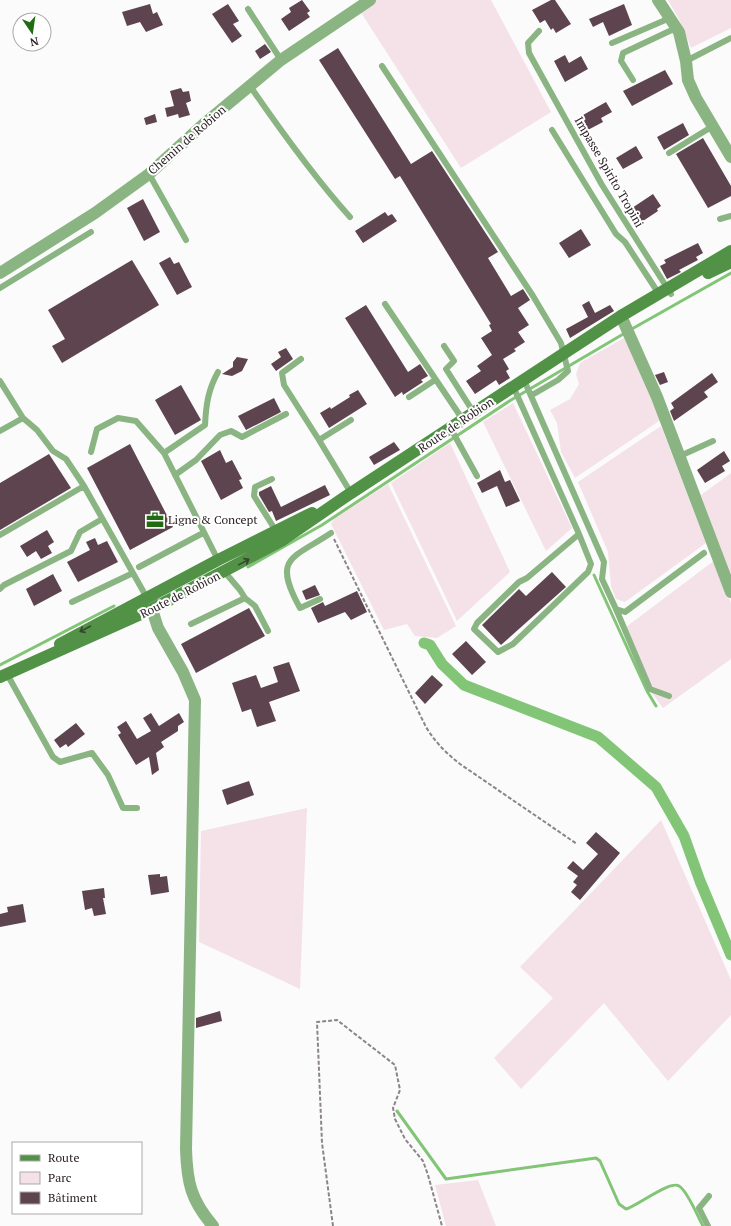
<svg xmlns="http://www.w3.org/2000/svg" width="731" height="1226" viewBox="0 0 731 1226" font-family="'PT Serif',serif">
	<rect width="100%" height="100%" fill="#fbfbfb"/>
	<path fill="#f4e2e8" d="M376 0H491L551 112 461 168 360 11Z
		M668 0H731V28L691 48 680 21Z
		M624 338 647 380 662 419 575 478 561 452 557 423 550 410 570 399 579 384 576 374 580 363Z
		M513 403 572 528 546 551 483 422Z
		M661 426 706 543 625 602 616 599 611 586 608 552 578 482Z
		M450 443 510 572 457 621 391 483Z
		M731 473V574H730L701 495Z
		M388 484 456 626 437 638 415 636 407 624 384 630 331 524 334 519Z
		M715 560 731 603V659L663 708 648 688 622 630Z
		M307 808 300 989 199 942 201 831Z
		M661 820 731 980V1015L668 1081 604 1003 521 1089 494 1058 553 998 520 967Z
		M478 1180 496 1226H446L435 1185Z"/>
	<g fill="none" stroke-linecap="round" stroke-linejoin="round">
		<path stroke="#82c577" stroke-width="3" d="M630 330 731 273
			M248 567 322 525 511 400 625 333
			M594 575 647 691 656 706
			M0 665 114 606
			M397 1111 446 1179 596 1158 600 1161 619 1204 626 1209C637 1206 670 1180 679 1186 687 1190 698 1217 703 1226"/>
		<path stroke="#82c577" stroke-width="11" d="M424 643 430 645 442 664 464 685 598 737 656 787 684 836 700 881 731 955"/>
	</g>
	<path fill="#5d444e" d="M302 0 310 11 307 13 310 17 289 31 281 19 291 12 289 8Z
		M551 0H555L571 24 556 33 553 28 551 30 545 20 540 23 532 10Z
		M150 4 153 14 157 12 163 25 146 32 140 22 127 26 122 12Z
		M228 4 239 21 233 24 242 36 232 43 212 14Z
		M624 4 632 25 609 36 603 22 593 27 589 19Z
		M265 44 271 52 260 59 255 51Z
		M338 48 411 164 432 151 498 252 488 258 511 296 523 289 530 300 518 308 529 325 518 332 525 342 514 349 516 351 503 359 509 369 506 371 510 378 499 385 496 380 475 394 466 381 481 371 477 366 492 355 481 338 492 331 489 325 491 324 400 176 395 179 319 60Z
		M565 55 569 63 581 56 588 69 565 82 554 61Z
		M665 70 673 84 632 106 623 91Z
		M181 88 183 92 189 91 191 101 186 103 190 115 179 118 178 114 167 117 165 108 174 106 170 91Z
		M606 102 612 112 601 118 603 122 584 132 576 119Z
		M155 114 157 122 146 125 144 118Z
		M683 123 689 135 664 150 657 137Z
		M703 138 731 186V196L708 208 676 154Z
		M636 146 643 158 623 169 616 158Z
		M653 194 661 206 657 209 658 211 640 223 632 208Z
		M143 199 160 232 144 241 127 208Z
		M385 212 388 216 392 214 397 221 363 243 355 231Z
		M581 229 591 245 569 258 559 243Z
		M698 243 703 253 696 257 698 260 679 270 681 272 667 279 660 266 666 263 664 260Z
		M170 257 174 264 179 262 192 287 177 295 159 263Z
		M132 260 159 305 62 363 52 346 65 339 48 310Z
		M589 301 595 313 610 305 614 311 570 338 566 329 588 317 582 305Z
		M366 305 408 372 420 364 428 376 421 380 423 382 403 395 402 392 395 397 345 318Z
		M286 348 293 359 276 371 271 364 281 357 278 352Z
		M237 357 248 359 242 371 232 376 222 374 233 367V362Z
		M664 372 668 382 660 385 655 375Z
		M712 373 718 382 704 392 708 397 674 421 670 411 674 408 671 403Z
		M181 385 201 420 175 435 155 400Z
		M358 390 367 404 329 428 320 413 330 407 331 409 350 397 349 395Z
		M274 398 281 412 246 430 238 416Z
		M394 442 400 450 374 465 369 457Z
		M130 444 173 527 130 550 87 468Z
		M220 450 226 463 232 460 242 479 239 480 243 488 221 500 201 461Z
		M724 451 730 461 722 466 725 471 705 483 697 470Z
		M49 454 71 488 0 530V483Z
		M500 470 505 482 510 480 520 501 506 507 497 486 482 493 477 483Z
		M325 485 330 495 276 521 272 511 269 512 259 495V492L271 486 281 507Z
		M47 530 54 542 48 546 52 553 41 559 36 551 27 557 20 546Z
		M95 538 98 545 107 541 118 562 78 582 67 562 90 550 86 542Z
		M552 572 566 587 501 645 482 625 519 589 526 596Z
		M53 574 62 591 34 606 26 589Z
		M315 585 320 595 306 600 302 591Z
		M357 591 367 612 351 620 345 612 318 623 311 608 323 602 325 606Z
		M249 608 265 636 196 673 181 644Z
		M466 641 486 662 472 675 452 654Z
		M289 662 300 691 269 702 276 721 257 727 251 709 242 712 232 683 256 675 261 688 278 682 273 667Z
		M432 675 443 685 425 704 415 693Z
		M151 713 159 726 179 713 184 722 178 726V731L161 742 164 747 156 753 159 770 152 775 149 757 136 765 118 735 121 733 117 727 126 721 137 739 151 731 143 718Z
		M76 723 85 734 68 747 66 744 60 748 54 740Z
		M249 781 254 795 227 805 222 790Z
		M596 832 620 853 580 900 571 892 577 885 573 882 578 876 567 868 573 861 583 870 598 854 586 843Z
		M160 874V877L167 876 169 892 151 895 148 875Z
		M104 888 105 898H103L106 914 94 916 92 908 85 910 82 891Z
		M23 904 26 922 0 927V914L8 912 7 907Z
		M220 1011 222 1021 196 1028V1018Z"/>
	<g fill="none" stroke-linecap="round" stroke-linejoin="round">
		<path stroke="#8b8587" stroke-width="2" stroke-dasharray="4 2" stroke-linecap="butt" d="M334 539 426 727C435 742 446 753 460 764L577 844
			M333 1226 322 1143 317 1022 337 1020 395 1065 400 1090 393 1108 395 1119 405 1139 423 1161 428 1175 442 1226"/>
		<path stroke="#8ab583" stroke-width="6" d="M248 9 281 60
			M539 31 528 43 529 53 602 185 671 294
			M612 43 670 18
			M686 61 731 38
			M382 66 533 296 561 343 568 371 558 380 532 395
			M633 80 621 61 623 53 676 28
			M250 86C281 131 313 176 350 217
			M552 130 616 234 625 242 659 294
			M669 153 713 126
			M149 174 186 240
			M720 219 731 216
			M0 288 91 232
			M385 304 463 420
			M444 346 454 361 446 369 474 413
			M301 359 282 373 284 385 319 440
			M524 380 604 562 602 579 616 609 625 612 704 553
			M0 381 23 418
			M513 386 579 534 527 578 519 582 477 623 474 629 498 652 513 644 588 572 591 564 579 534
			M409 397 435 380
			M351 420 319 440 351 493
			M451 429 477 476
			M0 431 23 418 37 430 53 451 66 459 84 486 147 598
			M91 452 97 429 118 418 136 421 164 453 219 562
			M164 453 205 425C206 405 208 390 218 372
			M680 456 713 441
			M175 475 196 460 220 435 231 431 242 437 286 414
			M272 479 255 487 254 496 276 531
			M0 535 84 486
			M139 567 203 533
			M0 589 4 585 71 551 80 532 102 519
			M245 598 255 606 268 631
			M320 599 300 608C272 557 292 559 331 533
			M72 602 133 573
			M616 609 650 689 669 696
			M191 624 245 598 240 590 223 570
			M7 674 53 757 60 762 92 753 108 775 123 808H137
			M708 1226 699 1208 709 1196"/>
		<path stroke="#8ab583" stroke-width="12" d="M658 0 679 32 686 61 688 80 696 98 731 157
			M0 273 95 213 149 174 205 123 281 60 370 0
			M621 316 657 397 731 592
			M152 602 150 603 158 628 183 672 195 700 186 1149C187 1183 191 1200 213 1226"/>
		<path stroke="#519246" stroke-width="12" d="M708 273 731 262
			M60 644 218 560 312 513
			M0 677 152 609 281 541 345 497 621 316 731 251"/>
	</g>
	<defs><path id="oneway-shaft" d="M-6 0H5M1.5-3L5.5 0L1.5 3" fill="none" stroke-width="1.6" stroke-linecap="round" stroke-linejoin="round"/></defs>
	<g stroke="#384430">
		<use href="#oneway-shaft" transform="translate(244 562) rotate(-29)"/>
		<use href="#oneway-shaft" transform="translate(85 629) rotate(152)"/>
	</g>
	<defs>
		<g id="office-bare" transform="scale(1.38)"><path d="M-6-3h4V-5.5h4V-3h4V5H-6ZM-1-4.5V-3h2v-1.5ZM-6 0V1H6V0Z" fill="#1f6d10" stroke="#fff" stroke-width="2.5" paint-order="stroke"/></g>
	</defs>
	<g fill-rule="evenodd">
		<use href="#office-bare" x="155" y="520"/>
	</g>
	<g text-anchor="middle" stroke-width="4" stroke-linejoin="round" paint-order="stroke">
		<g font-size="12" fill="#2d2226" stroke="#fff">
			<text transform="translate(187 140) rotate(-41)" y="4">Chemin de Robion</text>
			<text transform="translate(609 172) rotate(60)" y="4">Impasse Spirito Tropini</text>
			<text transform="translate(456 425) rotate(-34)" y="4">Route de Robion</text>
			<text transform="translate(180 595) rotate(-27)" y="4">Route de Robion</text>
		</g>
		<g font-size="12" fill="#2d2226" stroke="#fff" text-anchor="start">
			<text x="168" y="524">Ligne &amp; Concept</text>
		</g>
	</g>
	<rect x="12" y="1142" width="130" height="72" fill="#ffffff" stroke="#aba7a8"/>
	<rect x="20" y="1155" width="20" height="6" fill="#519246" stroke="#aba7a8"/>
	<text x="48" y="1162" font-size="12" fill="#2d2226">Route</text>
	<rect x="20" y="1172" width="20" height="12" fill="#f4e2e8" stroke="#aba7a8"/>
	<text x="48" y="1182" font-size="12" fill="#2d2226">Parc</text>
	<rect x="20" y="1192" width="20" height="12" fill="#5d444e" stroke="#aba7a8"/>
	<text x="48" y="1202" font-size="12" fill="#2d2226">Bâtiment</text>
	<g transform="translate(32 32) rotate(167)"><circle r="19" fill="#ffffff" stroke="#aba7a8"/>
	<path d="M0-3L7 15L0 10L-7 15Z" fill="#1f6d10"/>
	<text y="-6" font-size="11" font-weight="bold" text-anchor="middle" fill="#2d2226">N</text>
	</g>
</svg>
